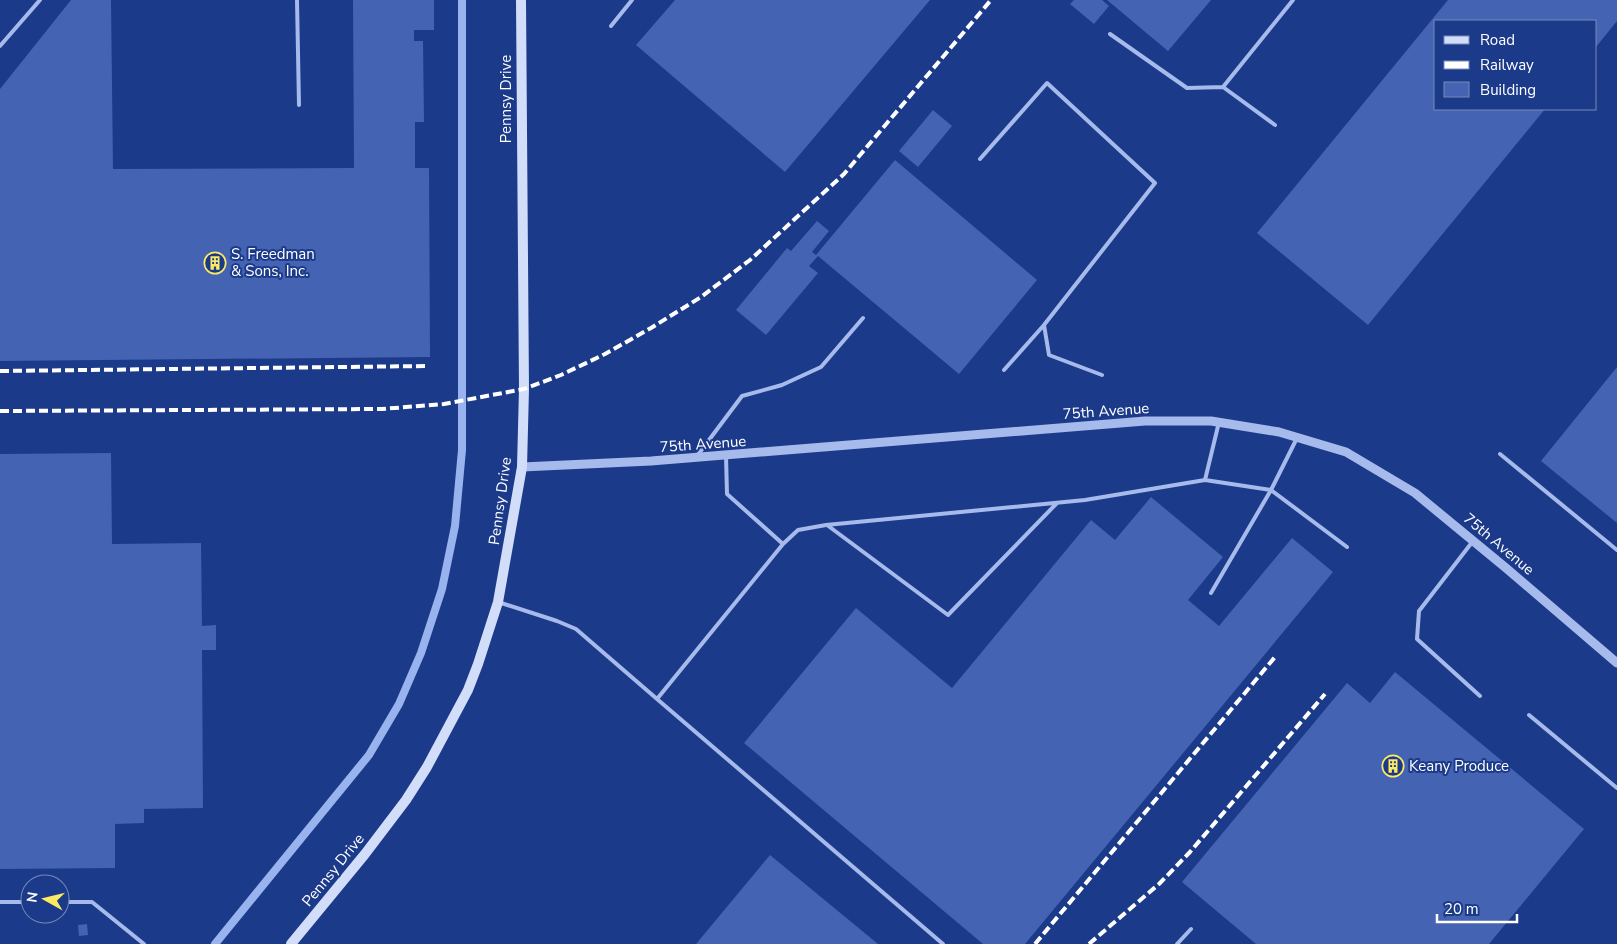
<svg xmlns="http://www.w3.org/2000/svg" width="1617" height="944" viewBox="0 0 1617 944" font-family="'Nunito Sans',sans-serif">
	<rect width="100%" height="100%" fill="#1c3a8a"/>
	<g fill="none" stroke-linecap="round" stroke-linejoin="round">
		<path stroke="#99b3ee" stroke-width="8" d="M215 944 369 755 399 704 421 653 442 589 455 526 462 450V0"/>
	</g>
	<path fill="#4463b2" d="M71 0H111L113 169 354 168 353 0H434V30H414V41H423L424 122H415V168H429L430 357 0 361V89Z
		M675 0H930L785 172 636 45Z
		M1074 0H1102L1109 6 1094 24 1070 4Z
		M1107 0H1211L1168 51Z
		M1448 0H1617V21L1596 47V21H1436V109H1545L1368 325 1257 233Z
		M933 110 952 126 918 167 899 151Z
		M895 160 1037 280 959 374 818 256 809 266 818 273 766 335 736 310 787 248 791 251 817 221 829 231 812 252 816 255Z
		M1617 367V523L1541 461Z
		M111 453 112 544 201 543 202 626 216 625V650H202L203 808 144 809V823L115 824V868L0 869V454Z
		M1151 497 1223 557 1188 600 1219 626 1292 538 1333 572 1025 944H983L744 743 856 608 952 688 1091 520 1115 540Z
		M1395 672 1584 829 1489 944H1256L1182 882 1347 683 1370 703Z
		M770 855 878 944H696Z
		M87 924 88 935 79 936 78 925Z"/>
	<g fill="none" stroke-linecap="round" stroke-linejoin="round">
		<path stroke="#a6baec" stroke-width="4" d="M297 0 299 105
			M611 26 632 0
			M1110 34 1187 88 1223 87 1293 0
			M0 46 40 0
			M1223 87 1275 125
			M980 159 1047 83 1155 183 1044 325 1049 355 1102 375
			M1004 370 1044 325
			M1500 454 1617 550
			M697 456 742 396 782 385 821 367 863 318
			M726 456 727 494 783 544
			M1205 480 1271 490 1297 438
			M827 525 948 615 1057 503
			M1473 541 1419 611 1417 639 1480 696
			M1211 593 1271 490 1347 547
			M498 602 557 621 576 629 657 699 783 544 798 530 826 525 1085 500 1205 480 1219 422
			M657 699 943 944
			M1529 715 1617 788
			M0 902H30
			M60 902H92L144 944
			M1177 944 1191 929"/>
		<path stroke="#a6baec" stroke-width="9" d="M522 467 651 461 1145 421H1211L1279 432 1346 452 1415 493 1506 568 1617 663"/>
		<path stroke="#d2ddf9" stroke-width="10" d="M291 944 365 854 406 800 427 767 468 690 478 664 498 602 522 467 524 389 521 0"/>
		<path stroke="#fff" stroke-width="4" stroke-dasharray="9 4" stroke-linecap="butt" d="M0 371 427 366
			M0 411 382 409 444 404 524 389 561 375 605 354 651 328 701 297 750 260 844 174 991 0
			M1035 944 1275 657
			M1089 944 1159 884 1190 852 1325 694"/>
	</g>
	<defs>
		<g id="building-ring" transform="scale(1.125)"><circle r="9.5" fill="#1c3a8a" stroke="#fdea63" stroke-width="1.5"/><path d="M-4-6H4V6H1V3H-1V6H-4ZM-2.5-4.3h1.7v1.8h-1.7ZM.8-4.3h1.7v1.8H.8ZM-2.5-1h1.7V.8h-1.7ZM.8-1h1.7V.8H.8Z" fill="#fdea63"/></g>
	</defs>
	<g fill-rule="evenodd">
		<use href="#building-ring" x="215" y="263"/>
		<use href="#building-ring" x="1393" y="766"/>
	</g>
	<g text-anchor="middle" stroke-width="4" stroke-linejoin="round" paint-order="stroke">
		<g font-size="15" fill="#fff" stroke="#1c3a8a">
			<text transform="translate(506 99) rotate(-90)" y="5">Pennsy Drive</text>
			<text transform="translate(1106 411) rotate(-4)" y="5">75th Avenue</text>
			<text transform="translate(703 444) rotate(-4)" y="5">75th Avenue</text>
			<text transform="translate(500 501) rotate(-82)" y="5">Pennsy Drive</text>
			<text transform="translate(1499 544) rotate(40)" y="5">75th Avenue</text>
			<text transform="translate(333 870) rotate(-51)" y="5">Pennsy Drive</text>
		</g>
		<g font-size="15" fill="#fff" stroke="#1c3a8a" text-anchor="start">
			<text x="231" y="259">S. Freedman<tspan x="231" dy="17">&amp; Sons, Inc.</tspan></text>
			<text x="1409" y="771">Keany Produce</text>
		</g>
	</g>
	<rect x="1434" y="20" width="162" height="90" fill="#1c3a8a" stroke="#7789b9"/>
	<rect x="1444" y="36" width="25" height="8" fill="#d2ddf9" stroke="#7789b9"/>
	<text x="1480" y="45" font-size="15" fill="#ffffff">Road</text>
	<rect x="1444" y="61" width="25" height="8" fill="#ffffff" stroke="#7789b9"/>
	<text x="1480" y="70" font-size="15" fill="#ffffff">Railway</text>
	<rect x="1444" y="82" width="25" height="15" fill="#4463b2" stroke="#7789b9"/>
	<text x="1480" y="95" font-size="15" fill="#ffffff">Building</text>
	<g transform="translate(45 899) rotate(278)"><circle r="24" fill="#1c3a8a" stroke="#7789b9"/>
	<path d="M0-4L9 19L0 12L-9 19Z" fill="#fdea63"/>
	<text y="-8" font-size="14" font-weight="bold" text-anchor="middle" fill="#ffffff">N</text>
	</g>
	<path d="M1437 914v8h80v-8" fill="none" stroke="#ffffff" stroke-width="2.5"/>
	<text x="1444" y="914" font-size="15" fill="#ffffff" stroke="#1c3a8a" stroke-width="4" paint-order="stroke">20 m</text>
</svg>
